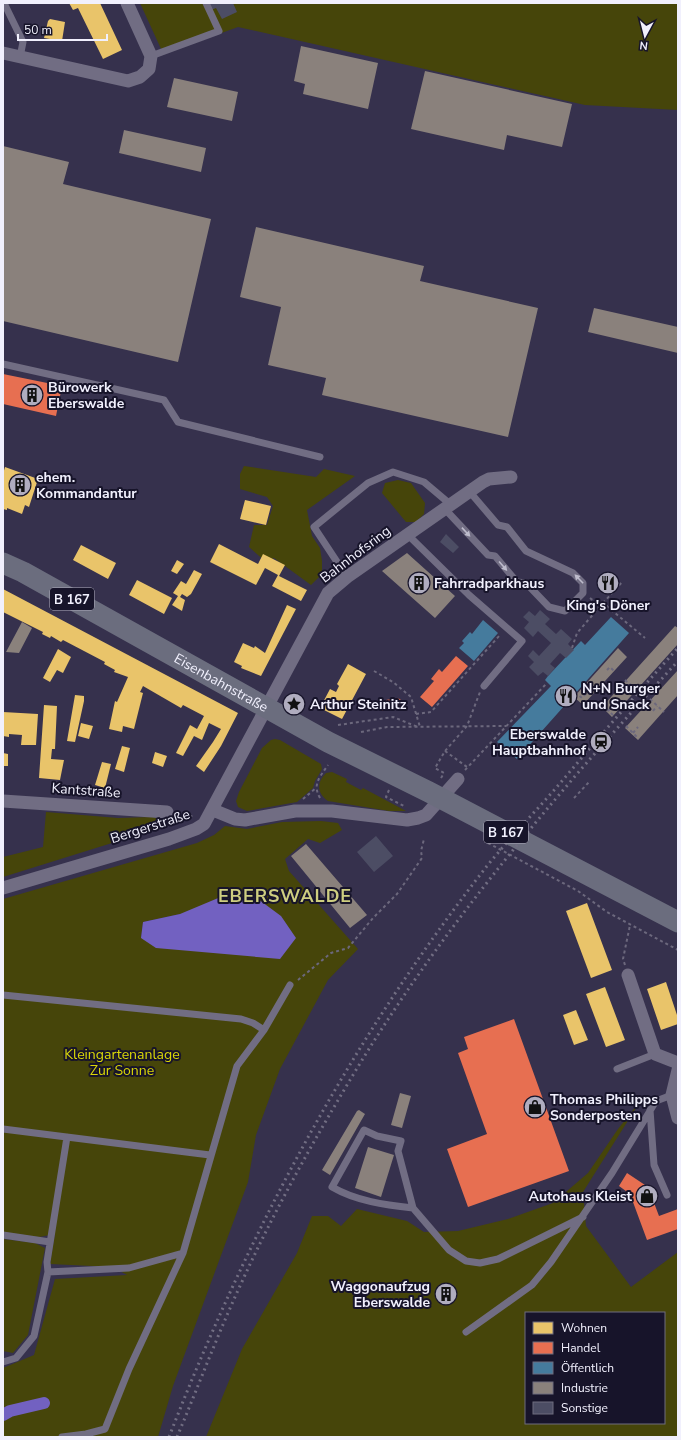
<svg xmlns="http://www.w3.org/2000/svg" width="681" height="1440" viewBox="0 0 681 1440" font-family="'Nunito Sans',sans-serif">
	<rect width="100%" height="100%" fill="#36314d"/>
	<path fill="#46450a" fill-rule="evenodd" d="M140 3H678V110L585 105 238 27 175 50 162 51Z
		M244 466 316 477 324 469 355 476 307 510 312 536 320 548 322 561V574L311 585 274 558 266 562 249 547 254 525H267L273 506 267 497 240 489V474Z
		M398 480 411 483 425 503 424 514 416 522H406L382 493 385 483Z
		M275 739 280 740 321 764 322 769 315 781 313 788 297 802 247 811 238 807 236 801 239 792 262 748 271 740Z
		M332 772 347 779 346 782 361 790 363 788 406 811H389L328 801C317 793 316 783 326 773Z
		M46 812 118 818 153 817 166 822 160 828 3 877V857L43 847Z
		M321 821 338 823 342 830 320 843 308 839 285 859 289 871 358 949 328 980 280 1069 256 1135 248 1182 173 1386 158 1437H3V1368L34 1355 55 1279 127 1275 113 1267 50 1264 55 1234 39 1237 3 1232V899L197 843 214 835 225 826 247 829 282 822ZM180 914 141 938 143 922Z
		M641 1100 583 1192 586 1226 631 1287 678 1252V1437H206L242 1349 297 1253 312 1216H328L341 1226 357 1209 407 1221 424 1232 458 1231 508 1219 553 1203 588 1173 618 1129ZM526 1313H664V1423H526Z
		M3 1239 35 1243 45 1248 28 1335 13 1353 3 1351Z"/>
	<path fill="#7261c1" d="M223 896 258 899 281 916 296 938 280 959 156 948 141 938 143 922 180 914Z"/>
	<path fill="#e9c46a" d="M69 3H100L122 50 103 59 78 8 73 10Z
		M50 19 65 22 62 41 44 38 48 21Z
		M5 467 38 479 29 507 25 505 22 514 7 508V510L3 509V474Z
		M245 500 271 506 266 525 240 519Z
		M219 544 258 564 263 554 285 565 279 576 307 590 301 601 272 586 278 575 265 568 256 585 210 562Z
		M81 545 116 563 108 579 73 560Z
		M177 560 184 564 177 574 171 571Z
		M194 570 202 574 191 594 187 597 182 594 180 597 185 600 182 611 172 605 178 596 173 593 181 581 186 584Z
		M137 580 172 598 164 614 129 595Z
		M3 589 238 713 221 746 204 772 196 766 213 742 221 729 209 723 202 740 194 736 183 756 176 753 190 725 197 729 204 716 183 705 181 708 143 686 140 692 143 693 134 729 123 726 122 732 109 729 115 701 117 702 128 677 114 672 115 670 104 664 105 662 63 640 61 642 51 636 50 638 42 634 43 632 3 612Z
		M287 605 296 609 261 676 241 668 242 666 234 662 243 643 254 648 255 646 265 653Z
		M58 649 71 657 63 673 57 670 50 682 43 678Z
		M348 664 366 674 342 719 320 708 330 689 336 692 339 686 337 684Z
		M75 695 84 696V701L75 742 67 741Z
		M44 705 57 706 55 749H52L51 759 64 760 60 780 39 778Z
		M3 712 38 714 36 745H21L22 735 9 734V737L3 736Z
		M81 723 93 726 89 739 78 736Z
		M122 746 130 748 124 772 115 769Z
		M155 752 167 756 163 767 152 763Z
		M3 753 8 754V766H3Z
		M102 762 111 764 105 788 95 785Z
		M587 903 612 970 591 978 566 911Z
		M666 982 678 1018V1024L661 1030 647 989Z
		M605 987 625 1040 606 1047 586 994Z
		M576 1010 588 1040 574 1045 563 1015Z"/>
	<path fill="#e76f51" d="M3 374 62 386 56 416 3 404Z
		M606 575 616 584 610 591 601 582Z
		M456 656 468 666 432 707 420 697 434 681 431 679 439 669 442 672Z
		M398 698 401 700 402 705 400 708 382 711 379 709 380 701Z
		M514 1019 569 1171 468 1207 447 1149 487 1134 458 1053 468 1049 464 1037Z
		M627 1173 648 1187 659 1216 678 1209V1229L647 1240 630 1194 619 1186Z"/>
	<path fill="#457b9d" d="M611 617 629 633 517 759 497 742 551 686 545 680 548 676 581 641 585 645Z
		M483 620 498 633 474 661 459 648 464 643 462 641 470 632 472 634Z"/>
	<path fill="#8a817c" d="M301 46 378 63 368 109 303 94 305 84 294 81Z
		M425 71 572 104 562 147 507 135 504 150 411 129Z
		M174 78 238 92 232 121 167 107Z
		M124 130 206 148 201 172 119 153Z
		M3 146 69 162 63 184 211 219 178 362 3 321Z
		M256 227 424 266 420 281 538 308 508 437 322 395 326 378 268 365 281 307 240 297Z
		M594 308 678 327V353L588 332Z
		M407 553 455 596 435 618 382 571Z
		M22 622 32 628 19 653 6 652Z
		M675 626 678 628V644L612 717 602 707Z
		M618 648 627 657 583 705 574 697Z
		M678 670V695L638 740 625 728Z
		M306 844 367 915 350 928 291 856Z
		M400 1093 411 1096 402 1128 391 1125Z
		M359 1110 365 1114 330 1175 322 1170 357 1111Z
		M368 1147 394 1155 381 1197 355 1188Z"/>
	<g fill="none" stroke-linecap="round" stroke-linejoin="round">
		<path stroke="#7261c1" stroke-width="12" d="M3 1415 10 1411 44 1403"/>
	</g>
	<path fill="#4c4d64" d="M208 3H233L237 12 222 19 216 8 211 10Z
		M446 534 459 547 453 553 440 542Z
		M540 610 550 619 545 624 556 634 561 629 572 639 568 644 574 650 566 658 560 653 550 664 555 668 548 676 543 672 538 676 529 667 534 662 528 656 533 650 539 656 551 643 538 631 533 637 524 628 529 622 523 617 529 611 535 616Z
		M376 836 393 856 374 872 357 852Z
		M446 1285 453 1288 446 1303 439 1299Z"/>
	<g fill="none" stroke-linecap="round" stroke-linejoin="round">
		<path stroke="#6c687d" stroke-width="2" stroke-dasharray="3 3" stroke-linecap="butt" d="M590 598 600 606
			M603 603 623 581
			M572 648 577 633 603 603 645 638
			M607 670 610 667 615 672
			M374 671 393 682 411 697 420 727
			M625 680 637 690
			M628 689 631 685
			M575 692 582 698 587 692 592 696
			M587 692 593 686
			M650 699 664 712
			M602 705 614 716
			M608 711 614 705
			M653 711 657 706
			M416 714 431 712 500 635
			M338 725 393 717 418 727
			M626 726 639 739
			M361 732 387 727 506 726
			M633 733 638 727
			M445 751 467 767
			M465 770 547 683
			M441 778 444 773 435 768 445 751 467 726 480 692
			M389 790 386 797 404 806
			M320 798C312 784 320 777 328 765
			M574 798 590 781
			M303 799 316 788
			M178 813 187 814 193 817
			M488 843 578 891 607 912 678 950
			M625 965 623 959 630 925
			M298 980 331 953 348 948 373 918 397 894 422 858 421 851 424 839"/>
		<path stroke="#716d83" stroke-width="7" d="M4 3 23 42 20 57
			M151 56 219 31 206 3
			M3 364 164 400 178 422 320 457
			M444 508 488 555 495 556 517 582 526 583 549 607 565 611 583 593V583L573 573 526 551 507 527 498 525 469 491
			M408 535 469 595 522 641 484 686
			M347 577 314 527 368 483 393 472 424 482 450 504
			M3 995 241 1019 253 1023 264 1030 290 985
			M617 1069 655 1054
			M650 1110 654 1165 667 1195
			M3 1129 210 1155
			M413 1208C385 1205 356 1201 332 1187L364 1130 377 1136 401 1141 398 1151 413 1208 449 1250 466 1261 480 1263 498 1259 583 1217
			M3 1235 50 1242
			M48 1272 129 1268 183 1253 237 1066 264 1030
			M466 1332 532 1285 551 1262 612 1173 656 1101 672 1095
			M3 1362 16 1358 34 1336 48 1272 47 1262 67 1137
			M62 1437 86 1434 105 1429 129 1369 183 1253"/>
		<path stroke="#716d83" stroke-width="13" d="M3 53 128 81 140 77 149 69 151 56 127 3
			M3 801 167 812
			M213 810 235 819 245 820 295 811H332L407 820 418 818 426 815 458 779
			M3 888 169 839 196 829 204 824 328 593 347 577 483 482 489 479 511 477
			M628 975 655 1054 678 1063
			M678 1070 672 1095 678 1118"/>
		<path stroke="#6b6d7e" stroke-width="21" id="s1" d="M3 563 23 572 328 742 429 792 678 922"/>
		<path stroke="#726e83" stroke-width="3" stroke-dasharray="2 4" stroke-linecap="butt" d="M169 1437C248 1233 351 1039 487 866 509 839 533 814 556 788 596 741 636 694 678 648
			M177 1437C198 1387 217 1336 240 1286 272 1215 310 1147 350 1080 441 927 559 791 678 661"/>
	</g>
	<defs><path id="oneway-solid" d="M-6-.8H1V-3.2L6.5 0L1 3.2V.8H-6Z"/></defs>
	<g fill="#bebccc">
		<use href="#oneway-solid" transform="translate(466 532) rotate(47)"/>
		<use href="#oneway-solid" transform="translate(503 566) rotate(49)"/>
		<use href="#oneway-solid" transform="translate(579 579) rotate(-134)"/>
	</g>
	<defs>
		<g id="building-disc" transform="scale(1.15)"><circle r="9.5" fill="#b0adbf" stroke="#17142a"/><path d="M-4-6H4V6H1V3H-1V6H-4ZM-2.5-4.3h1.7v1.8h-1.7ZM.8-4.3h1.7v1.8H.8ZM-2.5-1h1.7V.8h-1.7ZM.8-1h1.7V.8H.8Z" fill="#111"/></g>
		<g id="restaurant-disc" transform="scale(1.15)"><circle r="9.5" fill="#b0adbf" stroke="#17142a"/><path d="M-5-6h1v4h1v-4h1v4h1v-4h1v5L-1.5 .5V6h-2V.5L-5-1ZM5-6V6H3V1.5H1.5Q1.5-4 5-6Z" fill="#111"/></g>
		<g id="sight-disc" transform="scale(1.15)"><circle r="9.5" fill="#b0adbf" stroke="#17142a"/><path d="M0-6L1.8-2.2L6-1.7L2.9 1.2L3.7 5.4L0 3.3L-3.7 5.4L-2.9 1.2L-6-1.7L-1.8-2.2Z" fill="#111"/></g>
		<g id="station-disc" transform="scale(1.15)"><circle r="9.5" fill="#b0adbf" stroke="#17142a"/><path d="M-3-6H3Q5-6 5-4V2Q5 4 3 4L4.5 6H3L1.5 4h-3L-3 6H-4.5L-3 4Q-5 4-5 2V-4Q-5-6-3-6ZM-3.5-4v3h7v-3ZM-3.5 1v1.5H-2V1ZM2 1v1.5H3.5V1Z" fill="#111"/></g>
		<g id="shop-disc" transform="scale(1.15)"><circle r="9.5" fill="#b0adbf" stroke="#17142a"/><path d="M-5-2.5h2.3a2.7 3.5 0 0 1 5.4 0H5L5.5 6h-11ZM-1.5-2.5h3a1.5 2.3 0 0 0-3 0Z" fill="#111"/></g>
	</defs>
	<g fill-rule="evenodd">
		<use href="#building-disc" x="32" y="395"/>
		<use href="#building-disc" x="20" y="485"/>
		<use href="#building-disc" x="419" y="583"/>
		<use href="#restaurant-disc" x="608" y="583"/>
		<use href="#restaurant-disc" x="566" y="696"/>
		<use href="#sight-disc" x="294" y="704"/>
		<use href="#station-disc" x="601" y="742"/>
		<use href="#shop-disc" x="535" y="1107"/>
		<use href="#shop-disc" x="647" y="1196"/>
		<use href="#building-disc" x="446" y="1294"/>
	</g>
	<g text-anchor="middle" stroke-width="4" stroke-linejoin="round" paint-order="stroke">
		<g fill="#17142a" stroke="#b0aebe" stroke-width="1">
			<rect x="50" y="588" width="44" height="22" rx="3"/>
			<rect x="484" y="821" width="44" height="22" rx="3"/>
		</g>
		<g font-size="13" font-weight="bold" fill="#f1f0fd">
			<text x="72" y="604">B 167</text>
			<text x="506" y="837">B 167</text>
		</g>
		<g font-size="14" font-weight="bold" fill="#f1f0fd" stroke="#17142a" text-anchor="start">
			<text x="48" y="392">Bürowerk<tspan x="48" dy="16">Eberswalde</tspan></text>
			<text x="36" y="482">ehem.<tspan x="36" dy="16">Kommandantur</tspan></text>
			<text x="434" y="588">Fahrradparkhaus</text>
			<text x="608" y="610" text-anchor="middle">King's Döner</text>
			<text x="582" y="693">N+N Burger<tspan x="582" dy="16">und Snack</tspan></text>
			<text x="310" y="709">Arthur Steinitz</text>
			<text x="586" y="739" text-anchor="end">Eberswalde<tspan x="586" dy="16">Hauptbahnhof</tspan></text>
			<text x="550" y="1104">Thomas Philipps<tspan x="550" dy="16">Sonderposten</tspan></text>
			<text x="632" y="1201" text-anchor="end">Autohaus Kleist</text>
			<text x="430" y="1291" text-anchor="end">Waggonaufzug<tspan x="430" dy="16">Eberswalde</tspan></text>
		</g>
		<g font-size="14" fill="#f1f0fd" stroke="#17142a">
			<text transform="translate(355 554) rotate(-37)" y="5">Bahnhofsring</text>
			<text dy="5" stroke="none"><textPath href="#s1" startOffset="249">Eisenbahnstraße</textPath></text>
			<text transform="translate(86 790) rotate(4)" y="5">Kantstraße</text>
			<text transform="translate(150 826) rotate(-18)" y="5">Bergerstraße</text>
		</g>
		<g font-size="14" fill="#dad707" stroke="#17142a">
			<text x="122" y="1059">Kleingartenanlage<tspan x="122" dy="16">Zur Sonne</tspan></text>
		</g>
		<g font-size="18" font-weight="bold" letter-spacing="1" fill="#cece80" stroke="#17142a">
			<text x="285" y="902">EBERSWALDE</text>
		</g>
	</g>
	<rect width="681" height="1440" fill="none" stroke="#f1f0fd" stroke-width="8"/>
	<rect x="525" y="1312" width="140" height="112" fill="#17142a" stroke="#6e6c7e"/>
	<rect x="533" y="1322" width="20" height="12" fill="#e9c46a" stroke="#6e6c7e"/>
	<text x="561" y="1332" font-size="12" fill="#f1f0fd">Wohnen</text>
	<rect x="533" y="1342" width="20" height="12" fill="#e76f51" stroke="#6e6c7e"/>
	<text x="561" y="1352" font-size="12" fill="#f1f0fd">Handel</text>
	<rect x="533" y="1362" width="20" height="12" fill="#457b9d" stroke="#6e6c7e"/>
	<text x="561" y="1372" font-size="12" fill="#f1f0fd">Öffentlich</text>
	<rect x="533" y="1382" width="20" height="12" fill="#8a817c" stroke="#6e6c7e"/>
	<text x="561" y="1392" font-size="12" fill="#f1f0fd">Industrie</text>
	<rect x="533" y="1402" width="20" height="12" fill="#4c4d64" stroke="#6e6c7e"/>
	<text x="561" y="1412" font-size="12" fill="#f1f0fd">Sonstige</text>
	<g transform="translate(645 36) rotate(187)" stroke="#17142a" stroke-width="3" paint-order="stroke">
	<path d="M0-3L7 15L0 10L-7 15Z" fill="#f1f0fd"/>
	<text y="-6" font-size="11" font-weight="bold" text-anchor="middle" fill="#f1f0fd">N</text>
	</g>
	<path d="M18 34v6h89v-6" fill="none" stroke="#f1f0fd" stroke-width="2"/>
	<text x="24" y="34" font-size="12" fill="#f1f0fd" stroke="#17142a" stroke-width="3" paint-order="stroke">50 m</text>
</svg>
